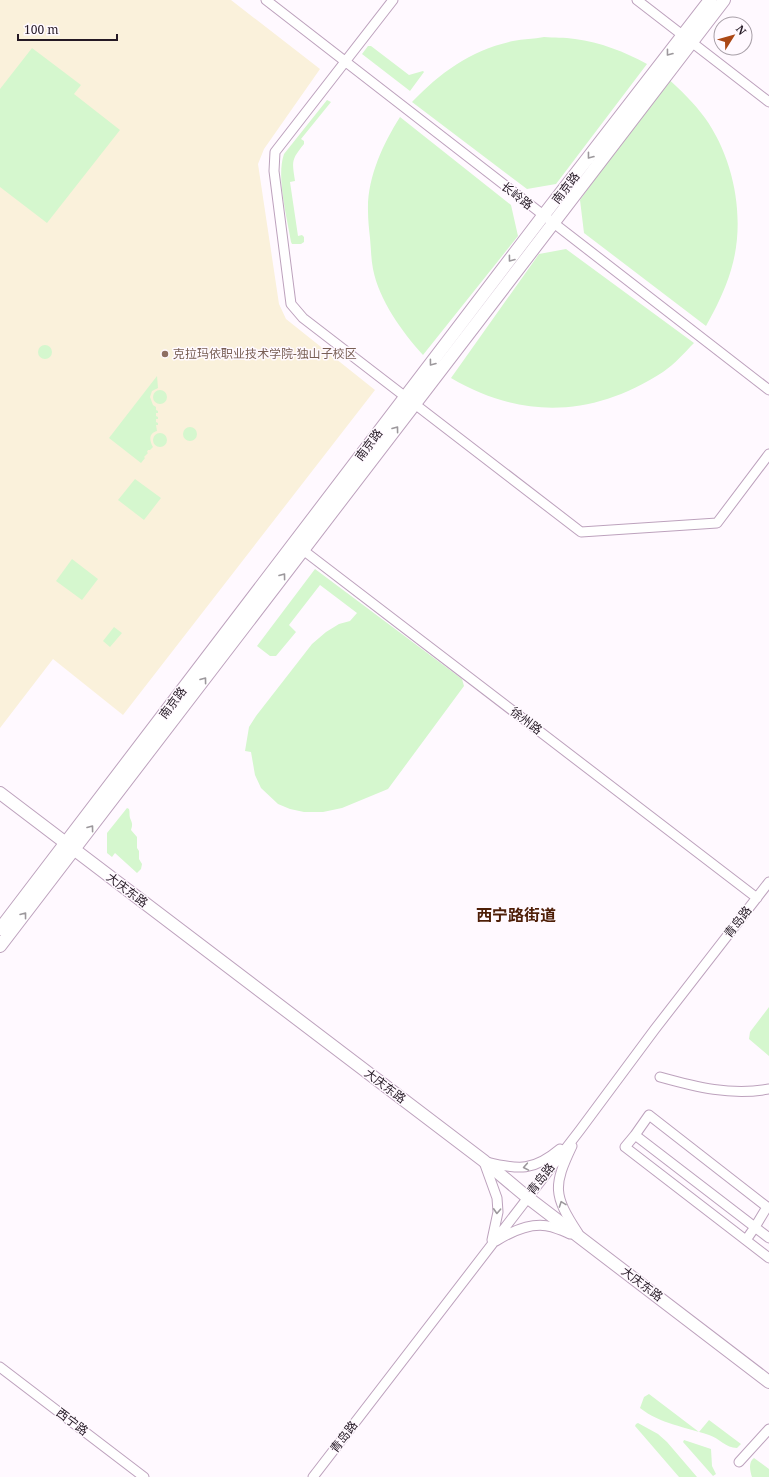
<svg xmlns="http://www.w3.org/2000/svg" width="769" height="1477" viewBox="0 0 769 1477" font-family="'Noto Serif','Noto Sans SC',serif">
	<rect width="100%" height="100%" fill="#fff9ff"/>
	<path fill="#faf1db" d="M0 0H231L320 69 264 149 258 164 279 304 286 319 375 390 123 715 53 659 0 728Z"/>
	<path fill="#d5f7ce" d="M544 37C554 38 564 37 575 39 600 42 625 52 647 64L556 184 527 189 412 102C441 72 471 50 513 41 523 39 534 39 544 37Z
		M368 46H371L409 75 423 71 424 72 410 91 362 54Z
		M32 48 81 85 74 94 120 130 47 223 0 187V89Z
		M667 78C681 90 694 103 705 118 735 160 746 221 731 270 725 290 716 308 706 326L584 233 580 200Z
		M327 100 331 102 301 139 304 141V144C291 160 292 161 295 181L290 182 298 236 302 235 304 237V242L301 244H292L291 242C287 217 276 177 284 154Z
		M400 117 511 205 518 236 423 355C402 332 379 300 373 269 371 259 371 248 370 238 369 229 368 220 368 211 367 178 383 144 400 117Z
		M566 249 694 343C684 353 675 364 663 372 594 417 522 420 451 378L539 254Z
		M38 352a7 7 0 1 1 14 0a7 7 0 1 1-14 0Z
		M157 376 158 388 152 391 150 397 153 405 156 407V410L158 411V413H156V416L158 417V419H156V422L158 423V425H156L157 431C149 433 149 440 153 447L150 450H148L147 452 148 453 144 457 145 458 141 463 109 438Z
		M153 397a7 7 0 1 1 14 0a7 7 0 1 1-14 0Z
		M183 434a7 7 0 1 1 14 0a7 7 0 1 1-14 0Z
		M153 440a7 7 0 1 1 14 0a7 7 0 1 1-14 0Z
		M135 479 161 498 144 520 118 500Z
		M72 559 98 579 82 600 56 581Z
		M315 569 462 679 464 686 388 789 342 808 323 812H304L290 809 278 804 261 788 255 775 251 752 245 751 249 727 256 716 312 644 326 632 339 624 350 621 357 613 320 585 289 625 296 632 276 656H270L257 646Z
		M114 627 122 633 110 647 103 641Z
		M127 808 129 809C130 812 129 815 130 818 132 823 133 824 131 830L137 837V848L139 851V859L142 864 141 869 137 873 115 853 112 857 107 853V833Z
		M769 1007V1056L749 1039 750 1032Z
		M649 1394 699 1432 709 1420 741 1444 737 1448C726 1448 719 1438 709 1435 686 1427 660 1424 640 1408L644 1397Z
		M638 1423 658 1434 667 1442 697 1477H679L635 1426 636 1424Z
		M684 1440 711 1449 712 1466 716 1474 713 1476 683 1442Z
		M754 1458 769 1469V1477H752C750 1471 748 1462 754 1458Z"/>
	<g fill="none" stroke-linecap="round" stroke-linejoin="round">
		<g stroke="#bda2bd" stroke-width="11">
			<path id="minor" d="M266 0 769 390
				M393 0 275 152 274 171 291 304 303 318 581 532 717 523 769 454
				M637 0 769 102
				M299 547 757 898
				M660 1077C696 1087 731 1096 769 1089
				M635 1135 649 1115 767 1207 755 1227 746 1240
				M572 1146C553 1186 553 1195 578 1233
				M484 1162 497 1198 498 1212 492 1240
				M487 1162C519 1170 534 1171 560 1149
				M769 1238 635 1135 625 1147 769 1258
				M496 1241C512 1231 533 1221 552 1227 558 1229 564 1231 570 1234
				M0 1367 144 1477
				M739 1462 769 1429
				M313 1477 580 1130 655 1029 769 882"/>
		</g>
		<g stroke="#bda2bd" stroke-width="14">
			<path id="major" d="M0 793 484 1161 527 1197 769 1382
				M0 929 543 216 710 0
				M0 946 724 0"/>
		</g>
		<use href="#minor" stroke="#fff" stroke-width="9"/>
		<use href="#major" stroke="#fff" stroke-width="12"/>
	</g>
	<defs><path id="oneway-chevron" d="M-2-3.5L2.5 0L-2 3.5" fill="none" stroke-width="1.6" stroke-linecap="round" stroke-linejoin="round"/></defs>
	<g stroke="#9c989c">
		<use href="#oneway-chevron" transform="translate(669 53) rotate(128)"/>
		<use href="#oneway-chevron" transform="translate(590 156) rotate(128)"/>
		<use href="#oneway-chevron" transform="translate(511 259) rotate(127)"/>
		<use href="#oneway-chevron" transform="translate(432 363) rotate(127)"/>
		<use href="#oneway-chevron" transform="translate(396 429) rotate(-53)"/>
		<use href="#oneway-chevron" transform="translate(283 576) rotate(-53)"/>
		<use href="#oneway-chevron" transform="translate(204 680) rotate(-53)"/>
		<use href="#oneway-chevron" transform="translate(91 828) rotate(-53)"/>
		<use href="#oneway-chevron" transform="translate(24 915) rotate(-52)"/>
		<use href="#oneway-chevron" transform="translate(526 1167) rotate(170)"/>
		<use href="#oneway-chevron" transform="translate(562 1204) rotate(-110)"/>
		<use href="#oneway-chevron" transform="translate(497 1211) rotate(93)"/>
	</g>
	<circle fill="#8d6e63" stroke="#fff9ff" stroke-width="1.5" cx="165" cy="354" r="4"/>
	<g text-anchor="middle" stroke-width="3" stroke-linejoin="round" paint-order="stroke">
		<g font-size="12" fill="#241924" stroke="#fff9ff">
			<text transform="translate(566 188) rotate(-52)" y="4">南京路</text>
			<text transform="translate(517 196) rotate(38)" y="4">长岭路</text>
			<text transform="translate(369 445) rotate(-53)" y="4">南京路</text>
			<text transform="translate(173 703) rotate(-53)" y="4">南京路</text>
			<text transform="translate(526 721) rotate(37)" y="4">徐州路</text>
			<text transform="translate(127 890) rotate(37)" y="4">大庆东路</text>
			<text transform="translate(738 922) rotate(-52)" y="4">青岛路</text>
			<text transform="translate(385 1086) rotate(37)" y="4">大庆东路</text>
			<text transform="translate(541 1179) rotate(-52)" y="4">青岛路</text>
			<text transform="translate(642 1284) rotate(37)" y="4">大庆东路</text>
			<text transform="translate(72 1422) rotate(37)" y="4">西宁路</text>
			<text transform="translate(344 1437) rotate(-53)" y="4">青岛路</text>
		</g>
		<g font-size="12" fill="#785e54" stroke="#fff9ff" text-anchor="start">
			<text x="173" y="358">克拉玛依职业技术学院-独山子校区</text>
		</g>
		<g font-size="16" font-weight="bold" fill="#4e1e07" stroke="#fff9ff">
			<text x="516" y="921">西宁路街道</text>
		</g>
	</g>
	<g transform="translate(733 36) rotate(53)"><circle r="19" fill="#fff9ff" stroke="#a79fa7"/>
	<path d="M0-3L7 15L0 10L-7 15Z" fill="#ab4715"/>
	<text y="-6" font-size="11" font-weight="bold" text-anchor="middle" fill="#241924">N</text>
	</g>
	<path d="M18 34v6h99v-6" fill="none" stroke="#241924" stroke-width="2"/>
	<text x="24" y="34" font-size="12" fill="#241924" stroke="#fff9ff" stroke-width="3" paint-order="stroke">100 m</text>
</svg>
